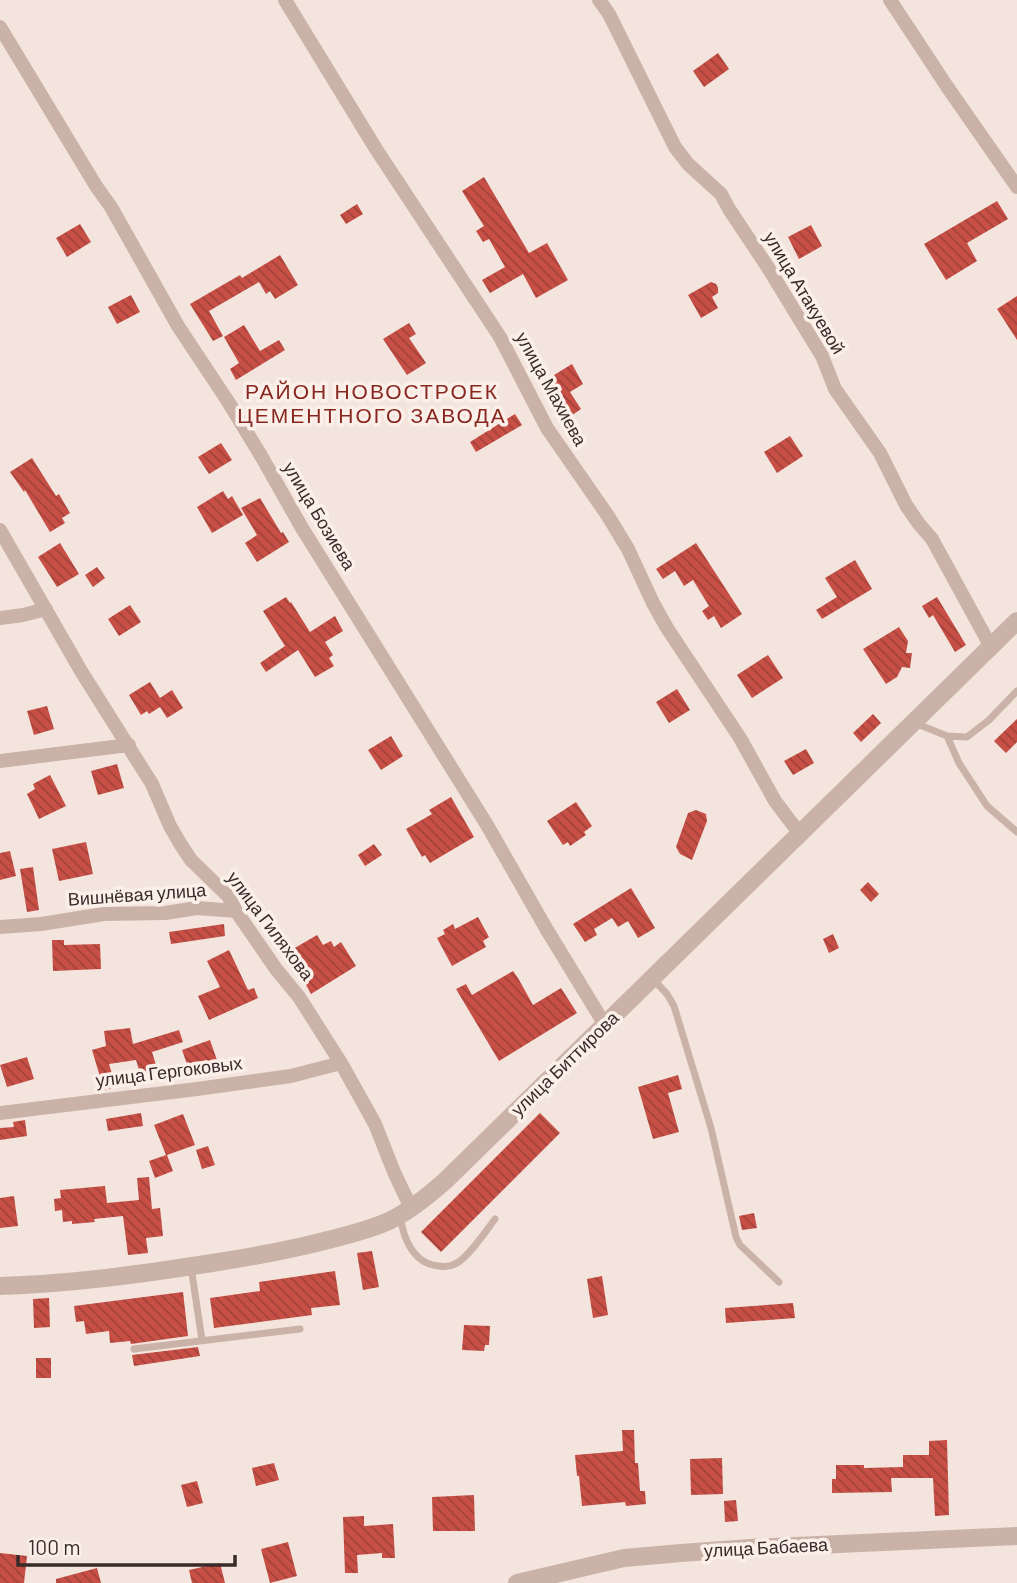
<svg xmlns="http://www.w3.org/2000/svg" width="1017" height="1583" viewBox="0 0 1017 1583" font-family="Barlow,sans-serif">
	<defs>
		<pattern id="building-back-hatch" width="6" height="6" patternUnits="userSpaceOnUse" patternTransform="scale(1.75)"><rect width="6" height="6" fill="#c74f46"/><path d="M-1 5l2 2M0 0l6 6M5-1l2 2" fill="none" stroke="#a3423a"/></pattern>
	</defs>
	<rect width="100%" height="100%" fill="#f3e5dd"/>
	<path fill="url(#building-back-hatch)" d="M718 53 729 69 704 87 693 71Z
		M484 177 529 253 547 243 568 280 536 298 523 274 490 293 482 280 505 267 489 239 483 242 476 231 484 226 462 191Z
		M997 201 1008 219 967 243 977 261 946 280 924 244Z
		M357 204 363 214 346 224 340 215Z
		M80 224 91 242 67 257 56 238Z
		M811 225 822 246 799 259 788 237Z
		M280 255 298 285 275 299 270 291 266 294 259 282 209 311 223 336 213 341 190 304 240 275 242 278Z
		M711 282 716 284 718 288V293L712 297 718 308 701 318 688 295Z
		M131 295 140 312 117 324 108 307Z
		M1017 296V340L997 309Z
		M409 323 416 334 409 338 426 363 407 375 383 339Z
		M244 325 260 351 279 340 285 350 236 380 230 369 239 363 224 337Z
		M572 364 583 384 570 392 581 409 568 418 546 380Z
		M515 414 522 425 476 452 470 442Z
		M790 436 803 456 777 473 764 452Z
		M221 443 232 460 209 474 198 457Z
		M32 458 56 496 59 494 70 513 62 518 65 523 50 532 25 490 24 492 10 472Z
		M223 491 228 499 232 496 243 515 212 533 197 507Z
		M260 498 281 533 283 532 289 542 257 562 245 543 257 535 241 508Z
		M60 543 79 574 57 587 38 557Z
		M696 543 742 614 721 628 714 616 708 620 702 611 709 606 693 580 684 586 675 571 663 579 656 569Z
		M855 560 872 589 822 619 816 610 837 597 825 578Z
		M97 567 105 578 93 587 85 575Z
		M286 597 290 603 291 602 310 632 335 616 343 631 325 642 333 655 329 658 334 666 315 677 298 650 266 672 260 663 285 646 263 611Z
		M937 597 966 645 955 652 933 615 929 618 922 606Z
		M130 605 141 622 119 636 108 619Z
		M899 627 908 641 906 653H912L910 668 902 667 897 677 886 684 863 649Z
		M768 655 783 678 752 698 737 675Z
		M150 682 160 698 172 690 183 708 167 718 160 707 149 714 147 711 141 715 129 695Z
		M677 689 690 710 669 723 656 702Z
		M47 706 54 729 34 735 27 711Z
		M873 714 881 723 861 742 853 733Z
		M1017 719V742L1006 753 994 741Z
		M391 736 403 756 381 770 368 750Z
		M806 749 814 763 793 775 784 761Z
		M117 764 124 788 98 795 91 771Z
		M50 775 66 806 39 819 27 794 35 789 33 784Z
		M451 797 474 837 430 863 425 855 422 857 406 829 432 814 429 810Z
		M576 802 592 826 584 832 586 835 570 846 568 842 563 845 547 821Z
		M696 810 706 814 707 821 692 860 680 854 676 847 688 813Z
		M86 842 93 874 59 881 52 849Z
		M374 844 382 855 365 866 358 855Z
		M10 851 16 876 0 880V853Z
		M33 867 39 910 27 912 20 869Z
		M868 882 879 894 871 902 860 890Z
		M631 888 655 928 638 938 628 921 618 927 612 918 594 929 597 935 585 942 573 924Z
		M478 917 489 937 483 941 486 947 452 966 437 938 445 934 443 930 453 924 455 929Z
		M224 924 225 936 171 944 169 932Z
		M833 934 839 948 829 953 823 939Z
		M317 935 323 945 331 941 334 947 341 942 356 966 311 994 288 952Z
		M52 940H64V945L100 944 101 969 53 971Z
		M229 950 248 990 254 988 258 998 209 1020 198 996 220 987 207 961Z
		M513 971 518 978 533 1005 561 988 577 1013 499 1061 456 989 466 984 472 995Z
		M130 1028 133 1044 179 1030 183 1042 152 1052 160 1078 143 1083 136 1060 109 1064 116 1087 104 1090 92 1050 106 1046 104 1031Z
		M210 1040 219 1066 199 1074 195 1065 188 1067 182 1050Z
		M27 1057 34 1079 7 1087 0 1065Z
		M678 1075 682 1089 668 1093 679 1132 653 1139 638 1087Z
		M141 1113 143 1126 108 1131 106 1119Z
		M540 1113 560 1133 441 1252 421 1232Z
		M183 1114 195 1145 167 1155 173 1171 155 1178 149 1161 166 1155 154 1125Z
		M25 1120 27 1136 0 1140V1128L14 1127 13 1122Z
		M208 1146 215 1165 202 1169 196 1150Z
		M149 1177 152 1209 160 1208 163 1236 146 1238 148 1253 128 1255 123 1216 94 1219 95 1222 72 1224V1221L63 1222 62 1210 55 1211 54 1199 61 1198 60 1190 105 1186 107 1203 139 1200 137 1178Z
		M14 1196 18 1226 0 1228V1198Z
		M754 1213 757 1228 742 1230 739 1216Z
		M372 1251 379 1287 363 1290 357 1253Z
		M335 1271 340 1305 311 1308 312 1315 214 1328 210 1298 260 1291 259 1282Z
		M602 1276 608 1315 593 1318 587 1279Z
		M183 1292 188 1336 131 1344 130 1341 110 1343 109 1331 86 1334 84 1321 76 1322 74 1306Z
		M49 1298 50 1327 34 1328 33 1299Z
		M793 1303 795 1318 726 1323 725 1308Z
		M464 1325 490 1326 489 1345H485L484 1351 462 1350Z
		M198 1347 200 1356 134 1366 132 1355Z
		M36 1358H51V1378H36Z
		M622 1430H634L635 1463H638L640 1491H645L646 1504 626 1506 625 1502 582 1506 579 1476H577L575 1455 623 1451Z
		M947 1440 949 1515 935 1516 933 1478H891L892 1492 832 1493V1479H836V1465H864V1468L903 1467V1455H929V1441Z
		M722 1458 723 1494 691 1495 690 1459Z
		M274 1463 279 1480 256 1486 252 1468Z
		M197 1481 203 1503 187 1507 181 1485Z
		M474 1495 475 1531H433L432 1497Z
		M736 1500 738 1521 725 1522 724 1501Z
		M364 1516V1526L393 1524 395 1558H382V1553L357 1555 358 1573H345L343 1517Z
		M288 1542 297 1576 270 1583 261 1549Z
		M0 1553 27 1556 24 1583H0Z
		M220 1563 225 1583H192L189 1570Z
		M97 1568 101 1583H56V1579Z"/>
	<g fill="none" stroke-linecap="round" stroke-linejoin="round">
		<path stroke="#cbb2a8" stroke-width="7" d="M915 723 947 736 959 763 987 806 1017 832
			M947 736 967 737 989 720 1017 691
			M653 979 667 994 674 1006 711 1128 736 1237 740 1245 779 1282
			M400 1215C403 1238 413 1264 439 1266 444 1267 451 1266 455 1264 468 1258 486 1231 495 1219
			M191 1267 202 1340
			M134 1349 300 1329"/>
		<path stroke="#cbb2a8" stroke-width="14" d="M285 0 376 149 500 337 547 428 608 516 628 549 653 603 667 628 740 738 775 801 800 834
			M599 0 609 14 675 147 688 164 721 194 729 209 767 266 822 356 835 389 880 453 906 505 919 524 932 539 991 647
			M890 0 948 88 1017 187
			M0 27 96 186 111 207 178 326 229 403 260 454 302 528 487 825 547 930 605 1025
			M0 530 81 671 152 784 170 826 181 845 191 860 228 896 236 911 276 969 299 997 341 1063 375 1124 394 1172 411 1208
			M0 618 23 615 46 609
			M0 761 129 745
			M0 927 41 924 104 914 165 913 197 908 236 911
			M0 1113 197 1089 291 1076 341 1063"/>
		<path stroke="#cbb2a8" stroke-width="18" d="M0 1286C71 1284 142 1274 212 1263 251 1257 290 1250 328 1240 348 1235 369 1230 389 1221 410 1211 428 1196 445 1181L1017 621
			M517 1583 624 1558 681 1553 750 1548 1017 1536"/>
	</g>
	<g text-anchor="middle" stroke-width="7" stroke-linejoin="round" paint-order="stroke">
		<g font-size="18" fill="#382b29" stroke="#faf0e9">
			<text transform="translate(804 293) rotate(59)" y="6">улица Атакуевой</text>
			<text transform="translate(551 389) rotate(61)" y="6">улица Махиева</text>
			<text transform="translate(319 516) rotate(59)" y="6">улица Бозиева</text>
			<text transform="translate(137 895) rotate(-4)" y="6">Вишнёвая улица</text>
			<text transform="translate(270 926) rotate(53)" y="6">улица Гиляхова</text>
			<text transform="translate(565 1064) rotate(-44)" y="6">улица Биттирова</text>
			<text transform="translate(169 1072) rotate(-7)" y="6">улица Гергоковых</text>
			<text transform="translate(766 1548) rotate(-3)" y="6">улица Бабаева</text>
		</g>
		<g font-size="21" letter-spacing="2" fill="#882720" stroke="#faf0e9">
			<text x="372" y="399">РАЙОН НОВОСТРОЕК<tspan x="372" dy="24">ЦЕМЕНТНОГО ЗАВОДА</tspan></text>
		</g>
	</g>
	<path d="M18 1555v10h217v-10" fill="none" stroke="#382b29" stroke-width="3.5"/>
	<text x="28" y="1555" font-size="21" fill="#382b29" stroke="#faf0e9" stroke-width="5" paint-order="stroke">100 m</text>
</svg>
